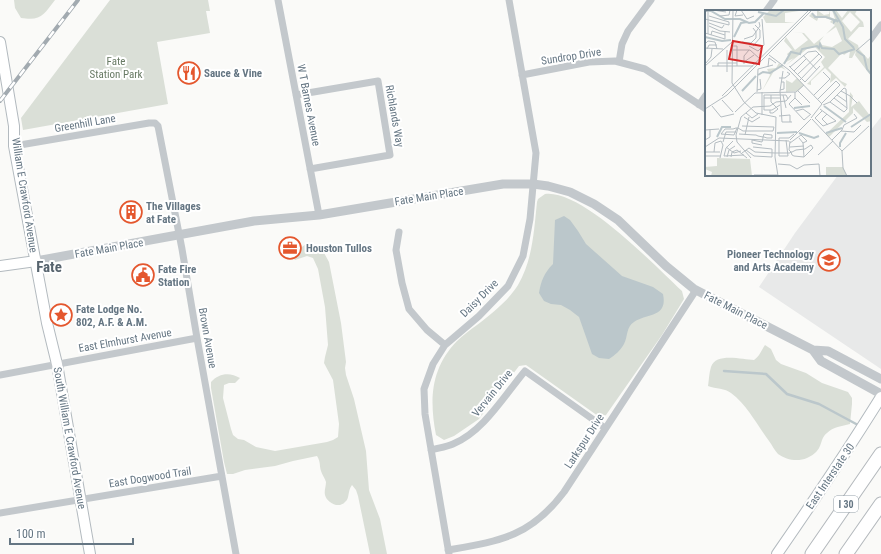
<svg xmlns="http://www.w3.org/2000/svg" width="881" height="554" viewBox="0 0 881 554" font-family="'Roboto Condensed',sans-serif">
	<rect width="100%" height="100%" fill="#fafaf8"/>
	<path fill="#e8e9e9" d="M881 117V369L759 287 795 233 838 175H870V131Z"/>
	<path fill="#dadfd7" d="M14 0H55C43 15 42 21 21 18L15 8Z
		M110 0H208L210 11H206L210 33 157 42 168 104 23 130 21 118Z
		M545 194C582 189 655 266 682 291L684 299 662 335 606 415 602 417 598 416 526 365 519 366 479 419 454 436 444 440 436 435C429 399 431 368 457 341 463 335 470 330 477 325 492 313 507 302 518 285 533 259 534 230 537 202L538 199Z
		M306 244H312L318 247 323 251 329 262 341 323 346 362 345 368 346 375 354 399 366 451 369 490 380 519 387 554H370L358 496 356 490 352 485C347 492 350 498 345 502 339 509 327 503 325 495 324 491 326 486 326 482 325 478 322 475 321 471 319 464 321 463 317 456L293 461 275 466 245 470 233 474H227L224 462 211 388V382C219 373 230 372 240 378L235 383H229L224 385 223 398 231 429 233 435 238 439 244 440 256 447 275 451 327 442 333 440 338 437 339 424 333 380 324 363 325 357 328 345 325 307 318 269 313 258 307 256 295 260 291 255Z
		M765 345 771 349 776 360 781 364 806 373 822 383 848 392 852 398V404L850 424C842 426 833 427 827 433 818 440 825 450 807 458 798 462 786 460 778 454 775 451 772 445 769 441 757 425 748 406 731 393 725 388 716 389 708 386 709 380 709 373 711 367 716 352 743 360 754 360 760 356 761 351 765 345Z"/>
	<path fill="#bbc7cb" d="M564 216 570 220 578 231 586 244 622 276 653 287 663 294C668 318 647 313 634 322 626 327 628 336 624 344 620 351 615 355 609 359L599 358 592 354 579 317 570 310 561 305 551 304 544 301 539 293C541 281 544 273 553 264L555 220Z"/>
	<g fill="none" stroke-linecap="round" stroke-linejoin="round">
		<path stroke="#bbc7cb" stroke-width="2.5" d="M724 371 766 374 787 394 819 404 858 425"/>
		<g stroke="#b3babf" stroke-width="12">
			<path id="secondary" d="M0 42 14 126V146L47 323 57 364 90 554
				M0 266 36 261
				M777 554C813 502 848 450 881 397"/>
		</g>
		<g stroke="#b4b9bd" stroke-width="15">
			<path id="motorway" d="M812 554 881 454
				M846 554 881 504"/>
		</g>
		<path stroke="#c3c8cc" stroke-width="7" d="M278 0 319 215
			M766 11 774 0
			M870 40 881 25
			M619 62 622 44 628 31 651 0
			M522 75 589 62 615 61 645 69 706 109
			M296 95 378 81 390 155 310 169
			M699 105 706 95
			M14 146 149 123H155L158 126 182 249 197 338 236 554
			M399 232 396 250 402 283 409 309 427 330 445 345
			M0 375 197 338
			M431 450C438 448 446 447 453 444 483 432 504 396 525 371L605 428
			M0 513 222 476
			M448 550C500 541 530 537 564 492L696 290
			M449 554 425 414 424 389 433 364 445 345 479 316 508 286 523 256 530 219 536 153 509 0"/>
		<path stroke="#c3c8cc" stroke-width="9" d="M36 261 254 221 319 215 503 184H533L548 186 570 192 594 204 618 220 666 266 694 289 813 350 828 351 881 379
			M813 350 821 361 881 394"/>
		<use href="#secondary" stroke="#fff" stroke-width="10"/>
		<use href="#motorway" stroke="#fff" stroke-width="13"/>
		<g stroke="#a2aab0" stroke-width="4">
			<path id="rail" d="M0 101 78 0"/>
		</g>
		<use href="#rail" stroke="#fff" stroke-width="2.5" stroke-dasharray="8" stroke-linecap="butt"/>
	</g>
	<defs>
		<g id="restaurant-ring" transform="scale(1.15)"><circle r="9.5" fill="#fff" stroke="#e4572e" stroke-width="1.5"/><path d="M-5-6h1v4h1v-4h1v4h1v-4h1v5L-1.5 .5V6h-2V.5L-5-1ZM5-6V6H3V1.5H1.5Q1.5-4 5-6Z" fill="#e4572e"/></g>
		<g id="building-ring" transform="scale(1.15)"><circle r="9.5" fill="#fff" stroke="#e4572e" stroke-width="1.5"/><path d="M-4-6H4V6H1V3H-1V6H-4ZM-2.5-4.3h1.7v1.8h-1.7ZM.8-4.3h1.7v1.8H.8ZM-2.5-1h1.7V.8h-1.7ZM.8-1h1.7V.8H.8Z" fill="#e4572e"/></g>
		<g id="office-ring" transform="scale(1.15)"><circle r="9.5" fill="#fff" stroke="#e4572e" stroke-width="1.5"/><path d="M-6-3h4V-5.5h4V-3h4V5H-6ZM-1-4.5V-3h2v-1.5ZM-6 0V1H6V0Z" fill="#e4572e"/></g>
		<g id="school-ring" transform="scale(1.15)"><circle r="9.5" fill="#fff" stroke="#e4572e" stroke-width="1.5"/><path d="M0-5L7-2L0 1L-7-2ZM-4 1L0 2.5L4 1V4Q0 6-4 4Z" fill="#e4572e"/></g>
		<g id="civic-ring" transform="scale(1.15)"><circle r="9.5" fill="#fff" stroke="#e4572e" stroke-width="1.5"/><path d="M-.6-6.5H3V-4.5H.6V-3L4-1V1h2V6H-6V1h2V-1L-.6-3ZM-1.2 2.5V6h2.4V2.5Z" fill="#e4572e"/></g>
		<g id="sight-ring" transform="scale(1.15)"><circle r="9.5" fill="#fff" stroke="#e4572e" stroke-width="1.5"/><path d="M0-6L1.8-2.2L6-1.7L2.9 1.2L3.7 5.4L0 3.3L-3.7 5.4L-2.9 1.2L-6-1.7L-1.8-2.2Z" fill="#e4572e"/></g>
	</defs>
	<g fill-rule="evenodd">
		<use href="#restaurant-ring" x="189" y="73"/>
		<use href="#building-ring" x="131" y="212"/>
		<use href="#office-ring" x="290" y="248"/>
		<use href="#school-ring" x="829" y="260"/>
		<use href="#civic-ring" x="143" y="275"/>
		<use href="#sight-ring" x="61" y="315"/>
	</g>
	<g text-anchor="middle" stroke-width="4" stroke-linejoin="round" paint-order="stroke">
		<rect fill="#fff" stroke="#939fa8" stroke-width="1" x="834" y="496" width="24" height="16" rx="3"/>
		<g font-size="10" font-weight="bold" fill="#657683">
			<text x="846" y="508">I 30</text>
		</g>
		<g font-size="11" fill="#657683" stroke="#fff">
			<text transform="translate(571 56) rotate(-9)" y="4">Sundrop Drive</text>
			<text transform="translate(309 105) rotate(79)" y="4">W T Barnes Avenue</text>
			<text transform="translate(395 116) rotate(80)" y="4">Richlands Way</text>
			<text transform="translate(85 123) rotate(-10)" y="4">Greenhill Lane</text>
			<text transform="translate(25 195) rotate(81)" y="4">William E Crawford Avenue</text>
			<text transform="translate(429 196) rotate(-9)" y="4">Fate Main Place</text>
			<text transform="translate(109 248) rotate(-10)" y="4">Fate Main Place</text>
			<text transform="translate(479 298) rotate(-45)" y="4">Daisy Drive</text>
			<text transform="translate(736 310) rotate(27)" y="4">Fate Main Place</text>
			<text transform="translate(208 338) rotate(80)" y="4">Brown Avenue</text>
			<text transform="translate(125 340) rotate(-10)" y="4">East Elmhurst Avenue</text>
			<text transform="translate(492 393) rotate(-51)" y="4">Vervain Drive</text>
			<text transform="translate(70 438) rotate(80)" y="4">South William E Crawford Avenue</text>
			<text transform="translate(584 441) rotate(-57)" y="4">Larkspur Drive</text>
			<text transform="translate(830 476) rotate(-56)" y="4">East Interstate 30</text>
			<text transform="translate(150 477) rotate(-9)" y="4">East Dogwood Trail</text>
		</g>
		<g font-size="11" fill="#687a64" stroke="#fff">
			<text x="116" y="65">Fate<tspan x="116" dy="13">Station Park</tspan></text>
		</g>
		<g font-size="11" font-weight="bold" fill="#657683" stroke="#fff" text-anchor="start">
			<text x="204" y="77">Sauce &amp; Vine</text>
			<text x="146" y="210">The Villages<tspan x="146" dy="13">at Fate</tspan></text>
			<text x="306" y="252">Houston Tullos</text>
			<text x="814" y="258" text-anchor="end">Pioneer Technology<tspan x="814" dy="13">and Arts Academy</tspan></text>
			<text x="158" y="273">Fate Fire<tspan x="158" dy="13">Station</tspan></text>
			<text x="76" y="313">Fate Lodge No.<tspan x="76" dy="13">802, A.F. &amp; A.M.</tspan></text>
		</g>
		<g font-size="15" font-weight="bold" fill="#57646e" stroke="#fff">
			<text x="49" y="272">Fate</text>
		</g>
	</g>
	<g transform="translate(705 10)">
		<rect width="166" height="166" fill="#fafaf8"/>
		<path d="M65 0H101L80 3V12L90 13H61L58 7ZM112 0 119 5 124 4 125 0V7L130 9 127 0H131L137 8 143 0H152L150 4 158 12 159 17H154L143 29 153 35 154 39 163 49 166 45V66L150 45 151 41 147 48H144L145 41 139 45 137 43 123 58 136 71 142 74 140 77 131 68 125 73 126 64 120 58 106 71V75L102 74 119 57 116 52 120 47 110 37 102 39 80 56 89 48 77 54 84 47 82 44 87 40 79 31 81 27 90 40 103 30 97 23 87 22 99 23 109 34 119 26 115 31 117 35 127 37 137 31 131 17 121 24 130 15 125 12 127 10 114 6 112 11 104 6 107 3 112 6ZM145 2 155 12 146 22 137 11ZM74 53 81 60 75 57 69 61 57 81 65 65 62 59 71 58ZM92 68 99 75 93 81 81 82V70L87 73ZM145 82 148 86 146 97 154 91 166 107V111L162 112 148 98V103L124 127 121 124 144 102ZM12 148 45 149 47 166H6L7 162 0 159V157L12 156ZM121 157H138L142 166H121Z" fill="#dadfd7" fill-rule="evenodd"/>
		<path fill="none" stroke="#bbc7cb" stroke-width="2" d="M128 0 138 17 140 29 149 38M0 1H6L20 9H35L44 13 50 12 59 3M53 2 71 6 79 0M107 3 110 7H121L129 10V12L131 10 133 12M0 27 17 31 26 30M29 27 36 13 42 12M152 41 159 46 162 59 166 64M79 54 86 42 95 44 97 39 112 36 114 38 115 34 117 38 129 39 134 44 150 39M53 65 58 62 65 63 78 55M37 81 51 66M119 96 141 112M89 98 105 96M146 117 166 104M72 123 92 122M94 123 109 128 114 126M121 123 137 118M12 127 17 117H26M135 137V133L141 123"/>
		<path fill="none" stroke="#b5bdc2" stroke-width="1" d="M8 0 21 2M28 0 27 73 39 92 51 103 71 107 70 147 73 166M32 0 30 6 38 5M36 0 42 9 49 6M15 6 24 5 25 0M0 9 24 15V12L4 6M4 13 17 18 19 15M4 16 15 21 25 22M0 20V2L3 1V24M0 23 20 29V22M6 25 7 21 20 25M39 29 48 26 55 16 54 12M37 32 46 33 51 28V22L48 18M0 34 3 31 10 32 12 39M27 36H32V56M44 36 53 41 59 35 57 9M48 36 55 28V20L50 15M0 38 18 39M2 39 4 35H12M27 40H45L55 49M151 41 166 28M64 45 84 60 117 94 106 108M98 45 112 60M39 52 49 45M1 53 6 47 7 39M39 54V46L44 40M0 56 27 32M7 56H48M13 56V53H32M84 56 100 72 115 56M63 57 64 48 71 53M85 57 103 42 111 41 117 47 95 70M78 61 75 81 77 112H87M89 61 101 49M22 62V40M93 64 114 44M74 68H80L85 64 82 62M52 80 56 79 55 69M75 80 79 79V72H76M93 81 105 93M136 81 145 86 152 93M52 82 53 59 68 55M57 82V105M90 82V88L97 95M78 85 81 98M109 85 125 69 118 62M132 85 142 92M17 86 104 0M59 88H75M90 88 84 94 99 110 106 104M129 88 142 98M113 89 131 71 135 75 117 93M17 90 28 102M75 95 67 100H59V85H81L83 89M118 95 125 92 139 78 141 79 142 99 139 102 125 92M7 96 16 107 29 104M0 99 22 85 107 0M115 99 131 111 118 116 110 108 117 101M65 100V103H68L73 99 66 92V85M91 101 98 99 105 104M30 102 50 83 91 82 99 75M41 103 47 108 53 104M122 104 117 109 123 115M74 106 85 105V112M39 107 47 112 55 107M107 109 137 141 138 158 142 166M37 116 69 117M32 118 29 125 16 124 20 119H28L31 118H33L38 121H68L69 117M0 120 14 119M136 121 149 122 156 115M34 124 50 125H51L53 126 58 127H59L62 128H67V125L59 124 58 127V128L57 132M40 125 44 107M74 128V146H83L81 130M74 128H84L89 124M94 128 98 133 99 147M0 130 5 127V119M85 130 106 109M127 130 137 120 139 115 152 108 149 104M28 131 21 138 19 146 39 145M18 132 21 122H31M85 133 96 125 102 131 98 133M57 135 47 133V130L57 132M0 137 14 128 84 131M21 137 29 143 36 141M85 137 99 136M41 140 49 146 67 147V139L48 137M137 141 164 116M0 142V146H15M0 142H15M9 142 10 133 16 131 18 135 15 148M37 143 44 138 50 142 70 143H85L86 142H87L91 140 100 139 106 135 108 138 99 147 89 146 87 145 86 142 84 140 85 131M113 145 128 131M22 147 24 140 30 136M26 147 27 142 32 140 42 148M46 148 32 132 31 125 36 107 48 97 65 96 71 92 81 91 86 85M73 154 85 155 92 159 99 155 114 154 115 166M49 165H73"/>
		<path fill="#d62828" fill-opacity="0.15" stroke="#d62828" stroke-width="2" d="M28 31 57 36 54 54 24 49Z"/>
		<rect width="166" height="166" fill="none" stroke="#657683" stroke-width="2"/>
	</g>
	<path d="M10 538v6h123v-6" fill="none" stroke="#657683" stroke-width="2"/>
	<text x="16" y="538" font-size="12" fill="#657683" stroke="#ffffff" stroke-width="3" paint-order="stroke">100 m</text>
</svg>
